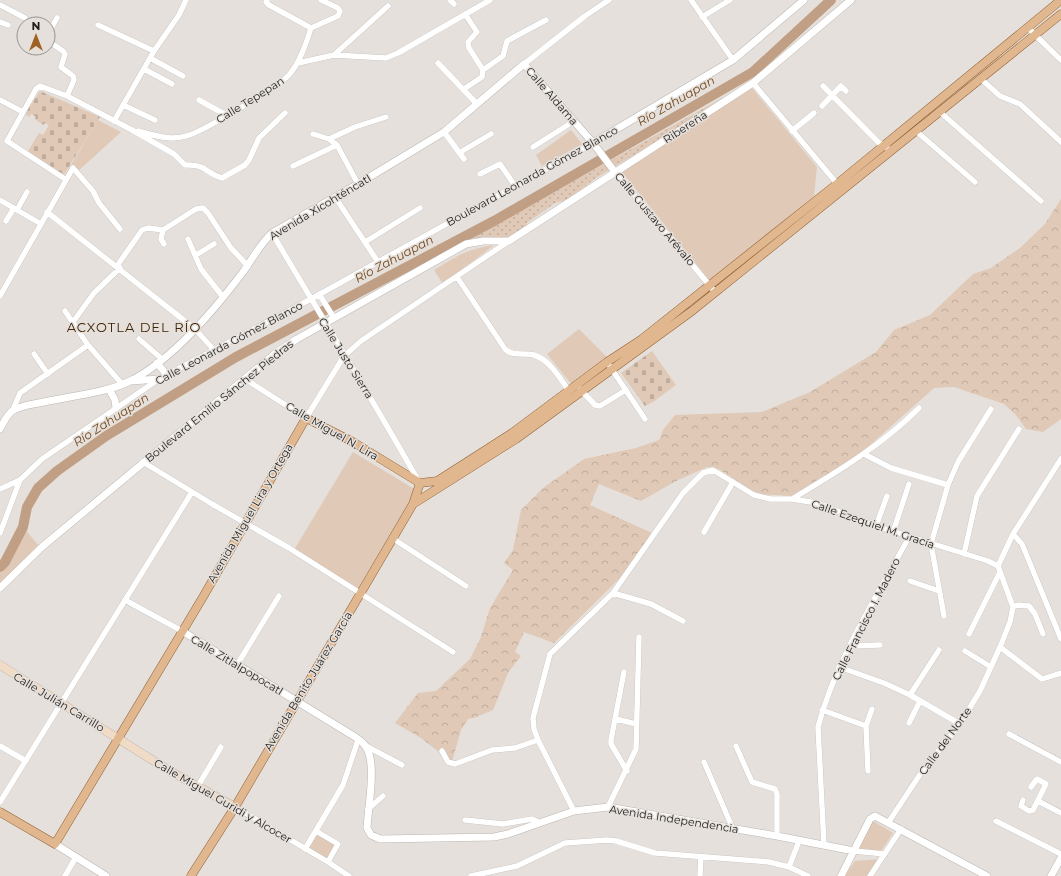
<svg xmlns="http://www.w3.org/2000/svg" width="1061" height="876" viewBox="0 0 1061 876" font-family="Montserrat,sans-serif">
	<defs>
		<pattern id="grass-dots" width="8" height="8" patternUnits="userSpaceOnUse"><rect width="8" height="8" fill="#e0c9b6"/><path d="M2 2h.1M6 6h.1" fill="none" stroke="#c0ac9c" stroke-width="1.8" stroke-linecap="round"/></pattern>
		<pattern id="forest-crowns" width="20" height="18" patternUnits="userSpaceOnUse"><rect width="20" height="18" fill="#e0c9b6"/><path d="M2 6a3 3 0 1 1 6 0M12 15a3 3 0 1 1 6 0" fill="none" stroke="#c0ac9c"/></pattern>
		<pattern id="cemetery-stones" width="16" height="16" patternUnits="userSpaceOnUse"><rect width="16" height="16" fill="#e0c9b6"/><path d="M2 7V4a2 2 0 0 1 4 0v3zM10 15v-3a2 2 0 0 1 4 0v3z" fill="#c0ac9c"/></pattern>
		<pattern id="garden-furrows" width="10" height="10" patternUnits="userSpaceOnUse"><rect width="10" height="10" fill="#e0c9b6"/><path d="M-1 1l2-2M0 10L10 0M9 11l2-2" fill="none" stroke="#c0ac9c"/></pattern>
	</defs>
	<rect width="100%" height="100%" fill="#e5e0db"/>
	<path fill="url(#grass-dots)" d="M747 84 707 111 596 178 567 200 555 203 527 223 523 230 512 238H472Z"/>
	<path fill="url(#forest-crowns)" d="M1061 199V419L1043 432 1026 429 1015 414 1004 404 954 387 934 388 860 454 791 496 757 494 719 469 707 467 676 481 641 501 599 484 590 505 652 533 620 578 554 643 524 632 515 652 521 656 508 673 493 710 474 718 468 719 461 730 452 762 421 738 395 723 418 693 436 691 470 659 481 637 490 608 513 570 504 563 513 550 521 510 543 488 584 459 636 448 659 440 663 430 675 415 762 412 810 392 876 352 894 330 930 315 973 274 991 268 1020 248 1045 224Z"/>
	<path fill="url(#cemetery-stones)" d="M40 91 100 117 63 176 27 153 39 133 43 135 49 125 45 123 43 125 35 119 36 117 31 114 29 117 25 114Z
		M652 351 676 385 653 402 645 406 621 373Z"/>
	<path fill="#e0c9b6" d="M752 88 817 167 814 196 710 281 622 172Z
		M98 120 121 132 77 172 65 175Z
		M571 130 582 144 542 166 536 155Z
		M494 245 443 284 434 270C457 256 467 249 494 245Z
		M579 329 608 358 572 385 547 354Z
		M353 452 416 490 358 588 294 550Z
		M25 529 38 545 0 585V569L11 556Z
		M873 821 893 833 881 851 860 850 858 849Z
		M316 831 338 844 328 862 305 849 307 839 310 840Z
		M880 859 867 876H845L855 861Z"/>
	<path fill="url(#garden-furrows)" d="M997 55 1003 61 908 136 903 132Z"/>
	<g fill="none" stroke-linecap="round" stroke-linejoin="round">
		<path stroke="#c09f84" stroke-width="10" d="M0 567 5 562 23 527 27 507 38 488 57 471 106 436 236 357 494 221 753 72 831 0"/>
		<g stroke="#bbb6b2" stroke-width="6">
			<path id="minor" d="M267 0 266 2 269 5 311 28
				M450 0 454 4
				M691 0 733 60
				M0 5 25 18
				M702 17 730 0
				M0 22 8 25
				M98 25 154 51
				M311 28 338 16 340 11 338 8 321 0
				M1028 28 1061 60
				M48 34 57 18
				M48 41 63 51 65 54 61 67 73 76 74 80 67 96
				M334 55 388 6
				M150 58 183 76
				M298 63 334 55 386 58 398 53 490 0
				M438 63 477 104
				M524 64 585 16 609 0
				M144 69 172 84
				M483 70 503 56 507 41 546 20
				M981 79 1000 96 1020 104 1061 142
				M753 83 839 186
				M823 86 879 143 886 146 890 152
				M464 89 482 77 483 70 469 48 468 42 477 32 465 14
				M0 100 23 112
				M199 100 226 115
				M123 105 155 120
				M822 106 841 86 846 91
				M940 112 1041 201
				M114 121 154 51 179 15 186 0
				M138 131C153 135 170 141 186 136 201 133 279 86 289 75 300 62 306 44 311 28
				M792 131 814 113
				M916 131 975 182
				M444 132 464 159
				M313 134 329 139 337 145 358 184
				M329 139 355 127 386 117
				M533 147 574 121
				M459 153 491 134
				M293 166 337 145
				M615 172 715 292
				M480 174 500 164 515 186
				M65 179 7 141 36 89 40 86 67 96 132 130 174 154 185 165C206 164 205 173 222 178L245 165 249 160 259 138 285 113
				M335 197 378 262
				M0 200 41 224
				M17 210 27 192
				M47 212 195 329 214 350
				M6 221 14 208
				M163 230 196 209 203 208 208 213 231 248 248 266
				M163 230 161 239 164 244
				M272 233C321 316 372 398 419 482
				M188 239 201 269 223 297
				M365 242 420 208
				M196 255 214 244
				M117 266 142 230 148 228 163 230
				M457 277 505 349C513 357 524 352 534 355 550 360 560 378 569 391
				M319 294 334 318
				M0 296 73 168 93 191 99 203 120 229
				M65 311 88 345 122 384
				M73 322 94 293 120 268
				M139 339 162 359
				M34 354 48 374
				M607 362 645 419
				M245 379 306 418 344 356 361 341 509 241
				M580 389 595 405 600 406 626 390
				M12 412 20 393 88 345
				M864 454 891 468 948 485
				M143 462 212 504 289 548 453 652
				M0 489 20 480
				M792 499C837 472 882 445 919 408
				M876 526 887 496
				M704 532 733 482
				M893 532 909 484
				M0 533 20 480 42 459 159 379 311 299 593 143
				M1013 534 1022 544 1061 639
				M392 538 466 586
				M964 554 977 496 1019 429
				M998 566 1013 534 1061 459
				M910 581 939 591
				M613 593 651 604 683 621
				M125 600 182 631
				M1013 607 1018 605 1029 606 1035 614 1043 634
				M944 616 931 544 948 485 958 462 991 409
				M969 634 1000 572
				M850 646 880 645
				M1000 647 1042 679 1061 673
				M965 651 991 667
				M237 665 279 596
				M839 667 884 683 910 695 960 724
				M624 672 611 740V744L627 771
				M910 695 939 650
				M822 710 866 726
				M616 719 636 724
				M909 723 920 701
				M1009 734 1061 762
				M0 746 26 761
				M366 746 402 765
				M736 746 752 782 775 789 777 794V836
				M442 751 448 762 455 764 492 750 515 748 538 740
				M704 762 733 829
				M868 771 866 726 872 709
				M198 786 221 747
				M1023 800 1021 806 1029 811 1033 810 1046 784 1037 779 1031 787
				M1038 801 1061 813
				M0 802 192 492
				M235 807 328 862 349 876
				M608 807 636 749 639 637
				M368 809 383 796
				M574 811 538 740 534 729 533 718 550 654 613 593 683 493 703 473 713 470 754 495 770 499H792L817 503 876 526 988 561 998 566
				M465 820 503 824 532 819 540 823
				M996 821 1061 854
				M888 823 921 773 960 724 980 691 1000 647 1010 622 1013 607 998 566
				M316 831 338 844 328 862
				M824 845 818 727C836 659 876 598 909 537
				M305 849 343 785 358 740
				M854 851 885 854
				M789 867 799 841
				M65 876 76 857
				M471 876 517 866 565 843 607 840 616 841 655 853 769 862 789 867 808 876
				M700 876 701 857
				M870 876 901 829"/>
		</g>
		<g stroke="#bbb6b2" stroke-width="8">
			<path id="tertiary" d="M593 143 733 60 804 0
				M157 363 167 375
				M131 381 159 379
				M109 389 115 400 116 408
				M0 429C3 423 7 415 12 411 21 405 34 404 44 402 71 396 106 393 130 381 173 360 215 309 243 272 253 258 260 244 272 233L358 184 444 132 524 64 593 143 615 172
				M0 588 43 546 277 352 297 339 466 244 483 241H509L753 83 851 0
				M182 631 352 735C357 738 363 742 366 747 377 763 368 808 367 828L371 835 380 839 494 837 508 834 574 811 608 807 777 836 854 851
				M55 844 106 876
				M841 876 870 819 875 816 987 876
				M1051 876 1061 858"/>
		</g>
		<g stroke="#bbb6b2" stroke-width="9">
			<path id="secondary" d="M0 665 170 771 235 807"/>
		</g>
		<g stroke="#906236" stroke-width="9">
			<path id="primary" d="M420 483 437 481 512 433 607 362 642 339 837 184 1061 0
				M413 504 516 439 692 311 1061 14
				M0 812 55 844 203 597 306 418 353 442 420 483
				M191 876 235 807 413 504 420 483"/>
		</g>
		<use href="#minor" stroke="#fff" stroke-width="5.5"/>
		<use href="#tertiary" stroke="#fff" stroke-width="7"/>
		<use href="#secondary" stroke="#f0dbc7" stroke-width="8"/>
		<use href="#primary" stroke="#e1b78f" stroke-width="8"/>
	</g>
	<g text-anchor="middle" stroke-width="3" stroke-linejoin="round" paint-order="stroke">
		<g font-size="11" fill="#201e1d" stroke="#e5e0db">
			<text transform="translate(552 96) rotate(49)" y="4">Calle Aldama</text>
			<text transform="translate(250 100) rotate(-32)" y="4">Calle Tepepan</text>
			<text transform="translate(685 127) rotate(-33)" y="4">Ribereña</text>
			<text transform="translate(532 176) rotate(-29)" y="4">Boulevard Leonarda Gómez Blanco</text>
			<text transform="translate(320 207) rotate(-31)" y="4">Avenida Xicohténcatl</text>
			<text transform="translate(655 219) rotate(50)" y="4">Calle Gustavo Arévalo</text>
			<text transform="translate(229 343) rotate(-28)" y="4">Calle Leonarda Gómez Blanco</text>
			<text transform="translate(346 358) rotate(58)" y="4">Calle Justo Sierra</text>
			<text transform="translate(219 401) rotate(-39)" y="4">Boulevard Emilio Sánchez Piedras</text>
			<text transform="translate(332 431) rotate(30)" y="4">Calle Miguel N. Lira</text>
			<text transform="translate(250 513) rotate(-60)" y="4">Avenida Miguel Lira y Ortega</text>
			<text transform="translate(873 524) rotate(19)" y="4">Calle Ezequiel M. Gracía</text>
			<text transform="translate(866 619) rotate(-63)" y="4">Calle Francisco I. Madero</text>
			<text transform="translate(237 665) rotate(31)" y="4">Calle Zitlalpopocatl</text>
			<text transform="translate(308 681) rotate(-59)" y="4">Avenida Benito Juárez García</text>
			<text transform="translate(59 702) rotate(31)" y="4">Calle Julián Carrillo</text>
			<text transform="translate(945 741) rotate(-54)" y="4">Calle del Norte</text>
			<text transform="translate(223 801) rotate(30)" y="4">Calle Miguel Guridi y Alcocer</text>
			<text transform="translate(674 819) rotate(9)" y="4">Avenida Independencia</text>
		</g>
		<g font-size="12" font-style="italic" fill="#73471b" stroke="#e5e0db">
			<text transform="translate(676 101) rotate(-30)" y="4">Río Zahuapan</text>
			<text transform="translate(394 259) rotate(-28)" y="4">Río Zahuapan</text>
			<text transform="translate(111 420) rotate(-33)" y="4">Río Zahuapan</text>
		</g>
		<g font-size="13" letter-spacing="1" fill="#402305" stroke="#e5e0db">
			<text x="134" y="332">ACXOTLA DEL RÍO</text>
		</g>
	</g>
	<g transform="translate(36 36)"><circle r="19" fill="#e5e0db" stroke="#96928f"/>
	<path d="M0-3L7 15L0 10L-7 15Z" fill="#9e6224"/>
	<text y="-6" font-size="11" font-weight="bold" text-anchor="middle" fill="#201e1d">N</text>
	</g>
</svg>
